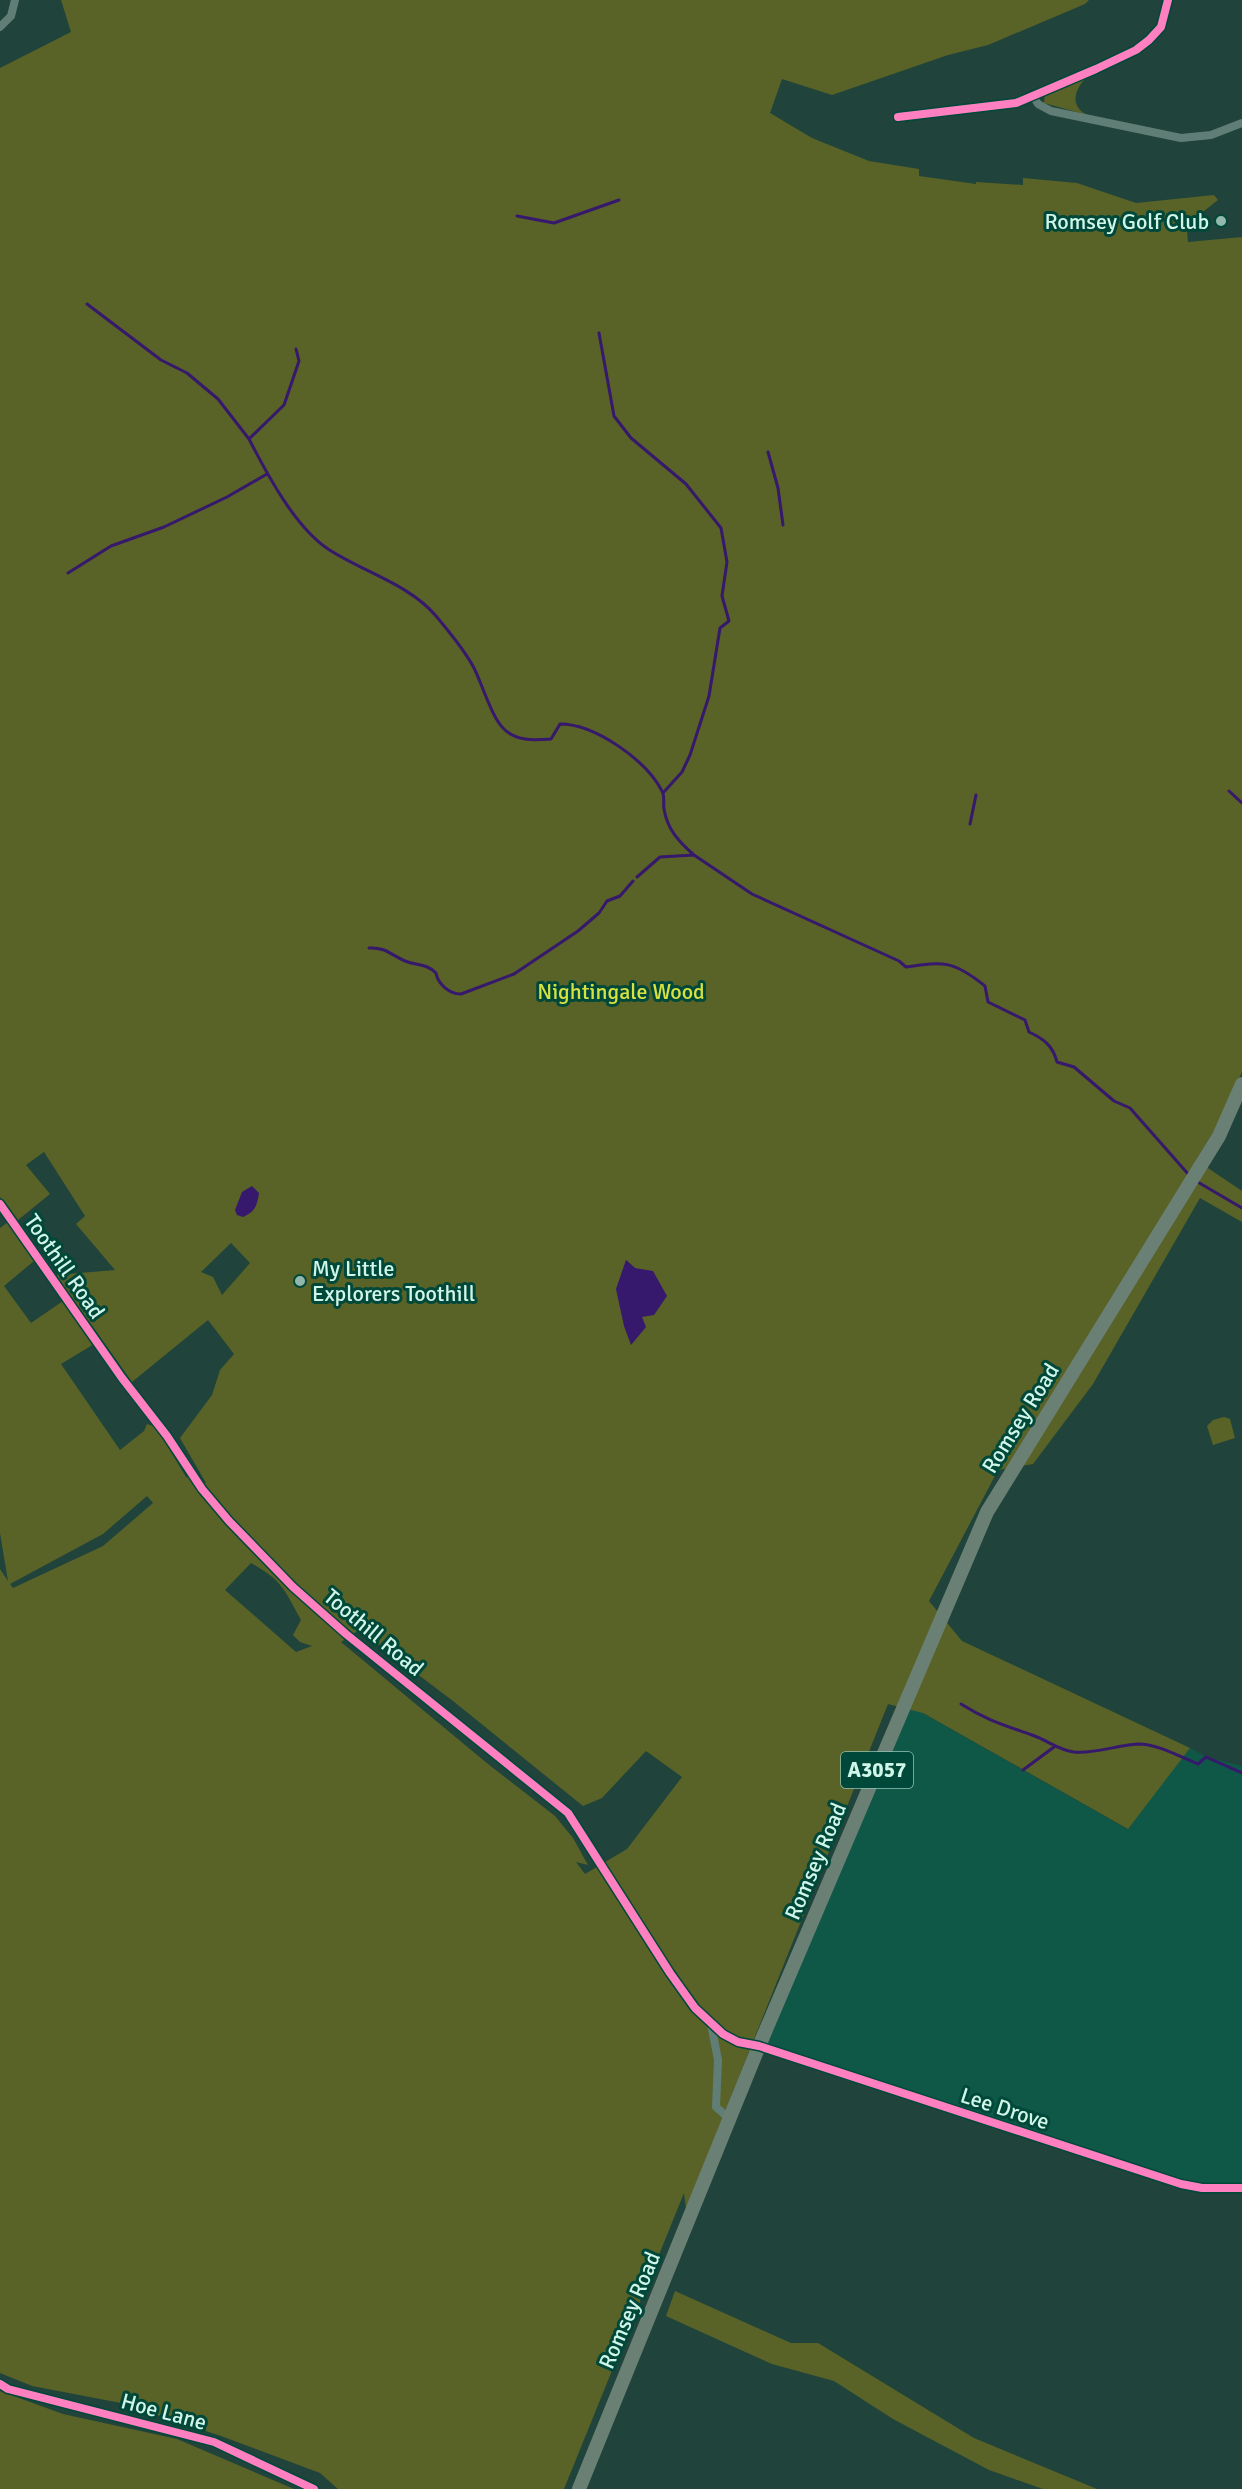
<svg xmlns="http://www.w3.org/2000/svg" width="1242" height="2489" viewBox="0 0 1242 2489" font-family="Signika,sans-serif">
	<rect width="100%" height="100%" fill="#20443b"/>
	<path fill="#0f5848" d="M903 1702 1127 1829 1190 1748 1206 1757 1242 1766V2186L1202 2188 759 2046Z"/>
	<path fill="#596227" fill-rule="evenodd" d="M61 0H1089L1085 4 988 45 948 55 832 95 782 79 770 113 812 138 869 161 919 169V176L976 184V182L1023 185V178L1077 183 1136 203 1214 195 1218 200 1190 222 1186 220 1188 242 1242 237V1072L1214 1131 1196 1160 1242 1191V1222L1200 1198 1093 1384 1033 1464 998 1470 929 1601 962 1641 1190 1748 1128 1829 923 1713 888 1704 686 2209 684 2193 564 2489H338L320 2473 221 2436 121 2403 32 2386 0 2373V1569L8 1581 0 1533V1228L8 1222 34 1261 4 1286 31 1323 63 1301 94 1344 61 1364 120 1450 144 1431 147 1424 156 1427 186 1477 206 1483 180 1438 212 1395 220 1370 234 1354 208 1320 132 1382 56 1275 115 1270 76 1224 85 1216 44 1152 26 1165 50 1194 18 1220 0 1197V68L71 32ZM231 1243 250 1263 222 1295 213 1277 201 1272ZM626 1260 635 1268 642 1317ZM147 1496 153 1503 103 1546 13 1588 10 1584 103 1534ZM251 1563C282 1580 284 1589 301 1620L293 1635 300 1642 312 1646 296 1652 225 1590ZM359 1630 453 1701 583 1806 602 1798 646 1751 682 1777 627 1849 585 1874 576 1862 588 1865 573 1838 555 1816 488 1764 341 1642Z
		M1085 79C1074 91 1070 106 1087 115L1044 103 1045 94Z
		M1224 1417 1230 1419 1235 1438 1213 1445 1207 1426 1213 1420Z
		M675 2291 791 2343H818L974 2438 1097 2489H1043L989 2470 893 2419 834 2381 772 2364 666 2316Z
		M0 2391 63 2414 177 2439 294 2489H0Z"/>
	<path fill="#36186c" d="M252 1186 259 1193C257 1206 255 1212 243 1217L237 1215 235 1210 242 1192Z
		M626 1260 635 1268 653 1271 667 1296 654 1315 642 1317 646 1327 631 1345 624 1326 616 1289Z"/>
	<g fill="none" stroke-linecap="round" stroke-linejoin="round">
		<path stroke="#36186c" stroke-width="3" d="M517 216 554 223 619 200
			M87 304 161 360 187 373 218 399 249 439 284 405 299 361 296 349
			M599 333 614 416 631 438 686 484 721 528 727 562 722 596 729 621 720 628 709 696 690 755 682 772 663 793
			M249 439C267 474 295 527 328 549 363 572 409 584 436 616 450 633 464 649 474 668 482 684 492 718 504 729 517 742 535 740 551 739L560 724C595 724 646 760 662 791 665 796 663 803 664 809 667 829 679 842 694 855
			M768 452 778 488 783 525
			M68 573 111 546 164 527 227 497 267 474
			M1229 791 1242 803
			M970 824 976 795
			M637 877 660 857 694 855 752 894 899 961 906 967C944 961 954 961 985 986L988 1002 1025 1020 1029 1032C1044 1039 1053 1046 1057 1062L1074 1067 1114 1101 1130 1108 1189 1175
			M369 948C386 947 391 955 405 961 417 966 426 963 436 973 438 984 449 994 461 994L514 974 578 931 599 913 607 901 620 896 633 881
			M1196 1181 1242 1208
			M961 1704C988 1721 1004 1725 1032 1735 1047 1740 1058 1750 1074 1752 1097 1754 1116 1745 1138 1744 1158 1744 1180 1757 1198 1764L1206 1757 1242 1773
			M1023 1770 1054 1747"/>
		<path stroke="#617e76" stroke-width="8" d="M0 27 11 16 15 0
			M1033 96 1038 104 1051 111 1181 138 1211 135 1242 123
			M898 117 1016 103 1096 69 1136 50 1149 40 1161 27 1168 0
			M0 1204 122 1378 167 1436 202 1489 229 1521 293 1587 346 1634 568 1813 670 1973 695 2008 723 2034 738 2042 759 2046 1181 2184 1202 2188H1242
			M711 2024 718 2060 716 2107 731 2120
			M0 2384 8 2389 214 2442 314 2489"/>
		<path stroke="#6b8074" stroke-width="14" d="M579 2489 759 2046 987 1512 1219 1136 1242 1084"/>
		<g stroke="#004839" stroke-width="11">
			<path id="cycleway" d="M898 117 1016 103 1096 69 1136 50 1149 40 1161 27 1168 0
				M0 1204 122 1378 167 1436 202 1489 229 1521 293 1587 346 1634 568 1813 670 1973 695 2008 723 2034 738 2042 759 2046 1181 2184 1202 2188H1242
				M0 2384 8 2389 214 2442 314 2489"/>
		</g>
		<use href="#cycleway" stroke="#ff80c0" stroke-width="8"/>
	</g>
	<g fill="#92b8ac" stroke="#004839" stroke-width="2">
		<circle cx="1221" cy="221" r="6"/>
		<circle cx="300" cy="1281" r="6"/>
	</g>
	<g text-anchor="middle" stroke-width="6" stroke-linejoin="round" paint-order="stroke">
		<rect fill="#004839" stroke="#92c2b4" stroke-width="1.5" x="841" y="1752" width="72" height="36" rx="4.5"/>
		<g font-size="21" font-weight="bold" fill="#d0f6e9">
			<text x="877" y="1777">A3057</text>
		</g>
		<g font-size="22" fill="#d0f6e9" stroke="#004839" text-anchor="end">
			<text x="1209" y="229">Romsey Golf Club</text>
			<text x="312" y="1276" text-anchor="start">My Little<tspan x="312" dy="25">Explorers Toothill</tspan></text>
		</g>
		<g font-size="22" fill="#d7e241" stroke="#004839">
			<text x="621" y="999">Nightingale Wood</text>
		</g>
		<g font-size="22" fill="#d0f6e9" stroke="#004839">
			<text transform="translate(65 1266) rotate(55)" y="8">Toothill Road</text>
			<text transform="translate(1020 1418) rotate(-58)" y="8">Romsey Road</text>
			<text transform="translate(374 1632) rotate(40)" y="8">Toothill Road</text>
			<text transform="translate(815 1861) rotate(-67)" y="8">Romsey Road</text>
			<text transform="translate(1005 2108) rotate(18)" y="8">Lee Drove</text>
			<text transform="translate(629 2310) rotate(-67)" y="8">Romsey Road</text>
			<text transform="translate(164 2411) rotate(15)" y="8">Hoe Lane</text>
		</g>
	</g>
</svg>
